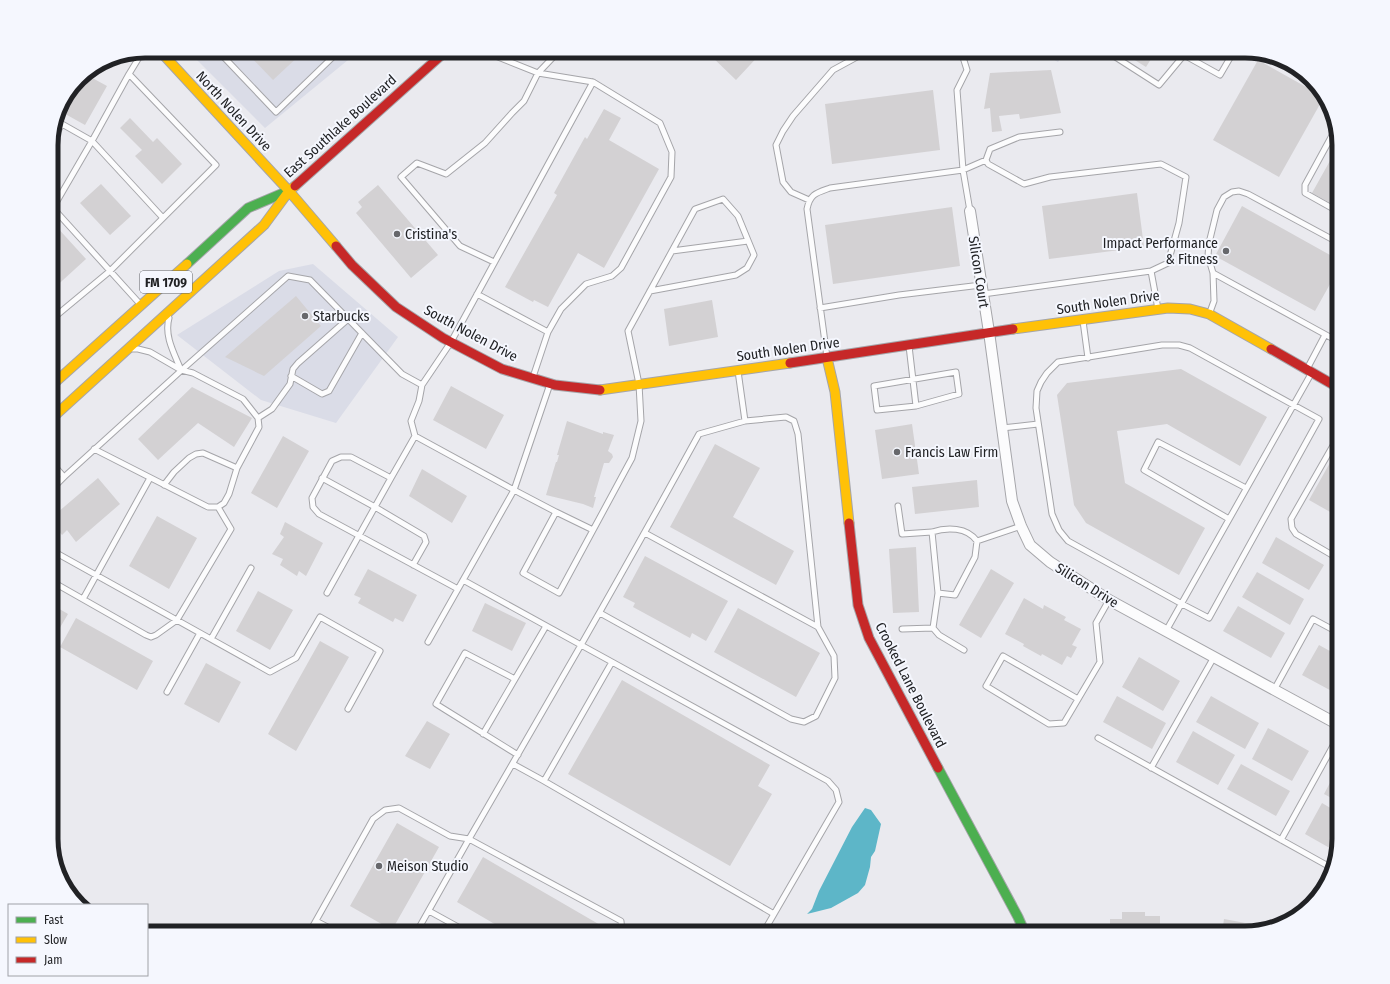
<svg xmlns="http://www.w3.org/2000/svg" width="1390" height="984" viewBox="0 0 1390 984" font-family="'Fira Sans Condensed',sans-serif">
	<rect width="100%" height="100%" fill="#eaeaef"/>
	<path fill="#dadce7" d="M188 51H359L265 128Z
		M1038 51H1065L1058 62Z
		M313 264 398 337 336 423 261 400 177 335 279 271Z"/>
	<path fill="#5db6c8" d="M865 808 871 810 881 824 875 851 871 857 870 867 865 885 858 893 831 908 807 914 812 909 819 891 852 827Z"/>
	<path fill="#d3d1d3" d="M245 51H300L302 53 273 80Z
		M641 51H656L649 59Z
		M711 51H763L736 80 709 54Z
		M1120 51H1156L1146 67Z
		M1258 60 1324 97 1279 177 1213 140Z
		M1051 70 1061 113 1020 119 1019 114 999 116 1002 131 992 132 990 108 984 109 990 73Z
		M85 74 107 86 85 125 58 110 79 78Z
		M933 90 940 150 832 164 825 104Z
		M604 109 621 118 609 140 659 169 604 268 578 253 548 307 534 300 533 302 505 287 557 195 554 193 585 137 587 139Z
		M130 118 153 142 157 138 182 164 162 184 135 156 142 150 120 128Z
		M1336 150 1339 152V208L1312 193Z
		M101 184 131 216 110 235 80 203Z
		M378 185 438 255 411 278 356 213 362 207 358 202Z
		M1137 193 1144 247 1049 259 1042 206Z
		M1242 206 1339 260V268L1315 311 1215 256Z
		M952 207 960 266 833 284 825 225Z
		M55 225 86 259 51 291V229Z
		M296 296 321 326 264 376 225 357Z
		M712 300 718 337 669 346 664 309Z
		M1339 311V326L1332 323Z
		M1181 369 1267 417 1240 466 1167 424 1117 431 1125 483 1205 528 1179 575 1086 523 1074 505 1057 395 1067 383Z
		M451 386 504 415 486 449 433 420Z
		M192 387 252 418 234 447 198 423 158 460 138 439Z
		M567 421 603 434V432L614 435 608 451 612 454 613 457 609 463H604L594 497H596L593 508 583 504 546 495 556 462H557L559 455H557Z
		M912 424 919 474 882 479 875 430Z
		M283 436 309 451 277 508 251 493Z
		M715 444 760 468 733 517 794 551 776 585 670 527Z
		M1336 452 1339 454V517L1309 500Z
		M422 469 467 496 452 523 409 496Z
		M98 478 120 504 76 542 67 530 62 535 51 522V518Z
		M977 480 979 507 915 514 912 487Z
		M157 516 197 538 169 589 129 566Z
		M285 522 323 543 306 576 299 571 297 576 280 565 283 559 272 554 284 537 280 534Z
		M1276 537 1324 565 1309 590 1262 563Z
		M916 547 919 612 893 613 889 549Z
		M645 556 728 601 706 641 692 633 690 638 633 607 635 603 623 597Z
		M368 569 417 595 403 622 395 618 393 622 358 603 361 598 354 595Z
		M991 569 1014 583 981 638 959 625Z
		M1257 572 1304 599 1290 625 1242 597Z
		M258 591 293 610 270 650 236 631Z
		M1024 598 1043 609 1044 605 1066 617 1064 620 1081 629 1072 645 1077 647 1071 658 1067 656 1062 665 1042 654 1041 656 1023 646 1024 644 1005 634Z
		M485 603 526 623 512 651 472 631Z
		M51 604 68 614 51 643Z
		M1238 606 1285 633 1271 658 1223 631Z
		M738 608 820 653 796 697 714 652Z
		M76 618 153 661 137 690 60 647Z
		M320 641 349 657 296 751 268 734Z
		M1319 645 1339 656V695L1302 675Z
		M1139 657 1180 681 1163 711 1122 687Z
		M206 663 241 682 219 723 184 704Z
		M622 680 770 765 758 786 772 794 730 866 568 774Z
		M1117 696 1166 723 1152 749 1103 722Z
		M1211 696 1259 723 1245 749 1196 722Z
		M427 721 450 734 430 769 405 756Z
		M1268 728 1309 751 1292 781 1252 759Z
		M1193 731 1235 755 1218 785 1176 762Z
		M1241 764 1290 791 1276 816 1227 789Z
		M1339 766V802L1324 794Z
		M1322 803 1339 813V839L1335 851 1305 834Z
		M397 823 439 847 392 930 350 906Z
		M483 857 614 933H510L457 902Z
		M1122 912H1145V916H1160V933H1110V919H1122Z
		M1224 919 1267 927 1245 933H1222Z
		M664 924 679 933H659Z"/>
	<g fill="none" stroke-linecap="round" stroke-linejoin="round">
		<g stroke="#a5a5a9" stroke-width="7">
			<path id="lane" d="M218 51 276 112 339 51
				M490 51 493 55 538 73 524 101 512 113 485 143 446 174 417 163 401 177 460 246 494 262
				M961 51 967 70 957 90 963 170 986 160
				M1106 51 1159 85 1184 55
				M1187 51 1184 55 1220 75 1234 51
				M1280 61 1305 76
				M538 73 593 82
				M538 73 559 51
				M1335 130 1305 185V193L1339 212
				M1060 132 1019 137 990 149 986 160 988 164 1024 184 1050 177 1161 164 1186 177 1179 223 1168 263 1151 271 1158 309
				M51 143 62 124 92 141 129 74
				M809 200 791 192 783 182 776 145 783 131 793 116 833 70 868 51
				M672 251 748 241
				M1213 273 1339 342
				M477 294 548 332
				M983 294 1151 271
				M140 304 53 208 92 141 163 218
				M820 308 899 295 981 285
				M1210 312 1214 301 1213 273 1208 256 1209 243 1217 210 1224 197 1232 192 1239 191 1248 194 1339 243
				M169 318C164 336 174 353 181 370
				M51 320 110 271 216 165 129 74 143 51
				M1083 321 1088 358
				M1162 345H1179L1190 348 1319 419 1209 618 1182 604 1068 541 1059 530 1052 514 1036 408 1037 391 1041 382 1047 373 1058 362Z
				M909 346 916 406
				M827 357 807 209C810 194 816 193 830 188L963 170 970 211
				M1307 369 1325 335
				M738 371 745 421
				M956 372 959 394 916 406 877 410 874 386Z
				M291 376 322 394 329 391 362 333
				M422 385 419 401 411 421 415 436 391 478 351 457H341L332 461 312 498 313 507 319 514 458 589
				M258 418 272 409 290 384 293 369 298 363 348 319
				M1002 428 1038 424
				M415 436 514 490 556 512
				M1339 440 1337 439 1331 449 1291 519 1292 528 1296 534 1339 559
				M94 449 208 507H218L224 503 229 494 237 468 259 427 258 418 243 399 193 373 181 370 150 352 138 349H133
				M51 462 64 477
				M322 478 375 507 424 536 426 542 413 565
				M164 485 174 472 189 458 196 454 203 453 237 468
				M51 490 64 477 184 368 288 276 310 280 402 374 422 385 451 342 593 82 660 123 672 152 671 177 621 268 612 276 586 284 561 309 548 332 533 377
				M898 506 902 534 932 532
				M1229 519 1144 470 1158 442 1246 488
				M593 530 556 512 523 573 559 593 632 458 641 421 639 384 628 331 695 209 723 199 738 216 754 255 747 268 736 275 650 291
				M645 533 818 627
				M977 541 975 557 955 595 938 593 932 532C947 527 967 527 977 541L1021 526
				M51 550 270 672 296 658 320 617 380 651 348 709
				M463 580 581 645C621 575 660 505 699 434L745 421 786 417 794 421 798 434 818 627 834 656 835 678 816 716 804 722 791 719 600 613
				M51 581 146 635 151 637 156 635 177 620 231 529 218 507
				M327 593 391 478
				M83 599 150 478
				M933 628 939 635 964 650
				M902 629 933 628 938 593
				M1166 631 1311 374
				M211 639 251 568
				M428 642 514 490 550 384
				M612 662 828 781 836 790 839 802 774 914
				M1274 690 1313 619 1339 633
				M167 692 200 633
				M1078 699 1003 656 986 686 1049 724 1064 723 1100 662 1096 623 1109 600
				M483 734 515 679
				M1098 738 1330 867
				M518 755 436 704 465 653 515 679 546 626
				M513 764 544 781 612 662 581 645 469 839 621 921 622 933
				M1151 768 1214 657
				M544 781 774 914 763 933
				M1281 840 1339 735
				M429 911 469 933
				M316 921 339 933
				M309 933 373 819 385 810 399 808 450 836 469 839 416 933"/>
		</g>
		<g stroke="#a5a5a9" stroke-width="12">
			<path id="street" d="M970 211 989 332 1012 501 1021 526 1030 545 1050 562 1109 600 1339 725"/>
		</g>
		<g stroke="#a5a5a9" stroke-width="11">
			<path id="fast" d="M187 264 248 208 288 191
				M938 768 1018 917 1025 933"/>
		</g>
		<g stroke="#a5a5a9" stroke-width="11">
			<path id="slow" d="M160 51 289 191 336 246
				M1013 329 1168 308 1190 309 1209 314 1271 349
				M827 358 835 392 849 523
				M51 386 187 264
				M600 390 790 363
				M51 419 264 225 289 191 295 186"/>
		</g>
		<g stroke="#a5a5a9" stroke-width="11">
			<path id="jam" d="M295 186 446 51
				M336 246 352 265 396 307 443 338 502 369 555 385 600 390
				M1271 349 1339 388
				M790 363 1013 329
				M849 523 858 605 869 638 938 768"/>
		</g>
		<use href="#lane" stroke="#fcfcfd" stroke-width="5"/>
		<use href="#street" stroke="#fcfcfd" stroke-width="10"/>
		<use href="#fast" stroke="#4caf50" stroke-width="9"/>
		<use href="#slow" stroke="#ffc107" stroke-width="9"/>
		<use href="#jam" stroke="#c62828" stroke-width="9"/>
	</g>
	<g fill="#67686c" stroke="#f5f7fe" stroke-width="1.5">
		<circle cx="397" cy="234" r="4"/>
		<circle cx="1226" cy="251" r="4"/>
		<circle cx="305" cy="316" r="4"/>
		<circle cx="897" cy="452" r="4"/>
		<circle cx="379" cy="866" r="4"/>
	</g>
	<g text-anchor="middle" stroke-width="4" stroke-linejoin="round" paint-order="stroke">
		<rect fill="#f5f7fe" stroke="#616266" stroke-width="1" x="140" y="271" width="52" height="22" rx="3"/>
		<g font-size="13" font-weight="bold" fill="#212225">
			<text x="166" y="287">FM 1709</text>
		</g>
		<g font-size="14" fill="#212225" stroke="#f5f7fe">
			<text transform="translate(234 111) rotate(47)" y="5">North Nolen Drive</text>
			<text transform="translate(340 126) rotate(-42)" y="5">East Southlake Boulevard</text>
			<text transform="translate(979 272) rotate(81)" y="5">Silicon Court</text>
			<text transform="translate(1108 302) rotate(-8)" y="5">South Nolen Drive</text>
			<text transform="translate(471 333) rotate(28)" y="5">South Nolen Drive</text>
			<text transform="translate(788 349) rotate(-8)" y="5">South Nolen Drive</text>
			<text transform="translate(1087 585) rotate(32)" y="5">Silicon Drive</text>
			<text transform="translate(911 685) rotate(63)" y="5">Crooked Lane Boulevard</text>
		</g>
		<g font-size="14" fill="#212225" stroke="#f5f7fe" text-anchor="start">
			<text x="405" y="239">Cristina's</text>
			<text x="1218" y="248" text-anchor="end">Impact Performance<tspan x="1218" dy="16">&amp; Fitness</tspan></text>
			<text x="313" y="321">Starbucks</text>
			<text x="905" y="457">Francis Law Firm</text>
			<text x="387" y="871">Meison Studio</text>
		</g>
	</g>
	<path d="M0 0H1390V984H0ZM145 58H1245A87 87 0 0 1 1332 145V839A87 87 0 0 1 1245 926H145A87 87 0 0 1 58 839V145A87 87 0 0 1 145 58Z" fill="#f5f7fe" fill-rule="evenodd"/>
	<path fill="none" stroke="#212225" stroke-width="5" d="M145 58H1245A87 87 0 0 1 1332 145V839A87 87 0 0 1 1245 926H145A87 87 0 0 1 58 839V145A87 87 0 0 1 145 58Z"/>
	<rect x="8" y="904" width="140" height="72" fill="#f5f7fe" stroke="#a0a2a7"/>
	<rect x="16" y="917" width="20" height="6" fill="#4caf50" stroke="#a0a2a7"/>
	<text x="44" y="924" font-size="12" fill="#212225">Fast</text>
	<rect x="16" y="937" width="20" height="6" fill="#ffc107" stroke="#a0a2a7"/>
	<text x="44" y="944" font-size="12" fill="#212225">Slow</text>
	<rect x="16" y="957" width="20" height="6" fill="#c62828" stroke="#a0a2a7"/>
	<text x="44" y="964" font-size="12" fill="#212225">Jam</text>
</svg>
